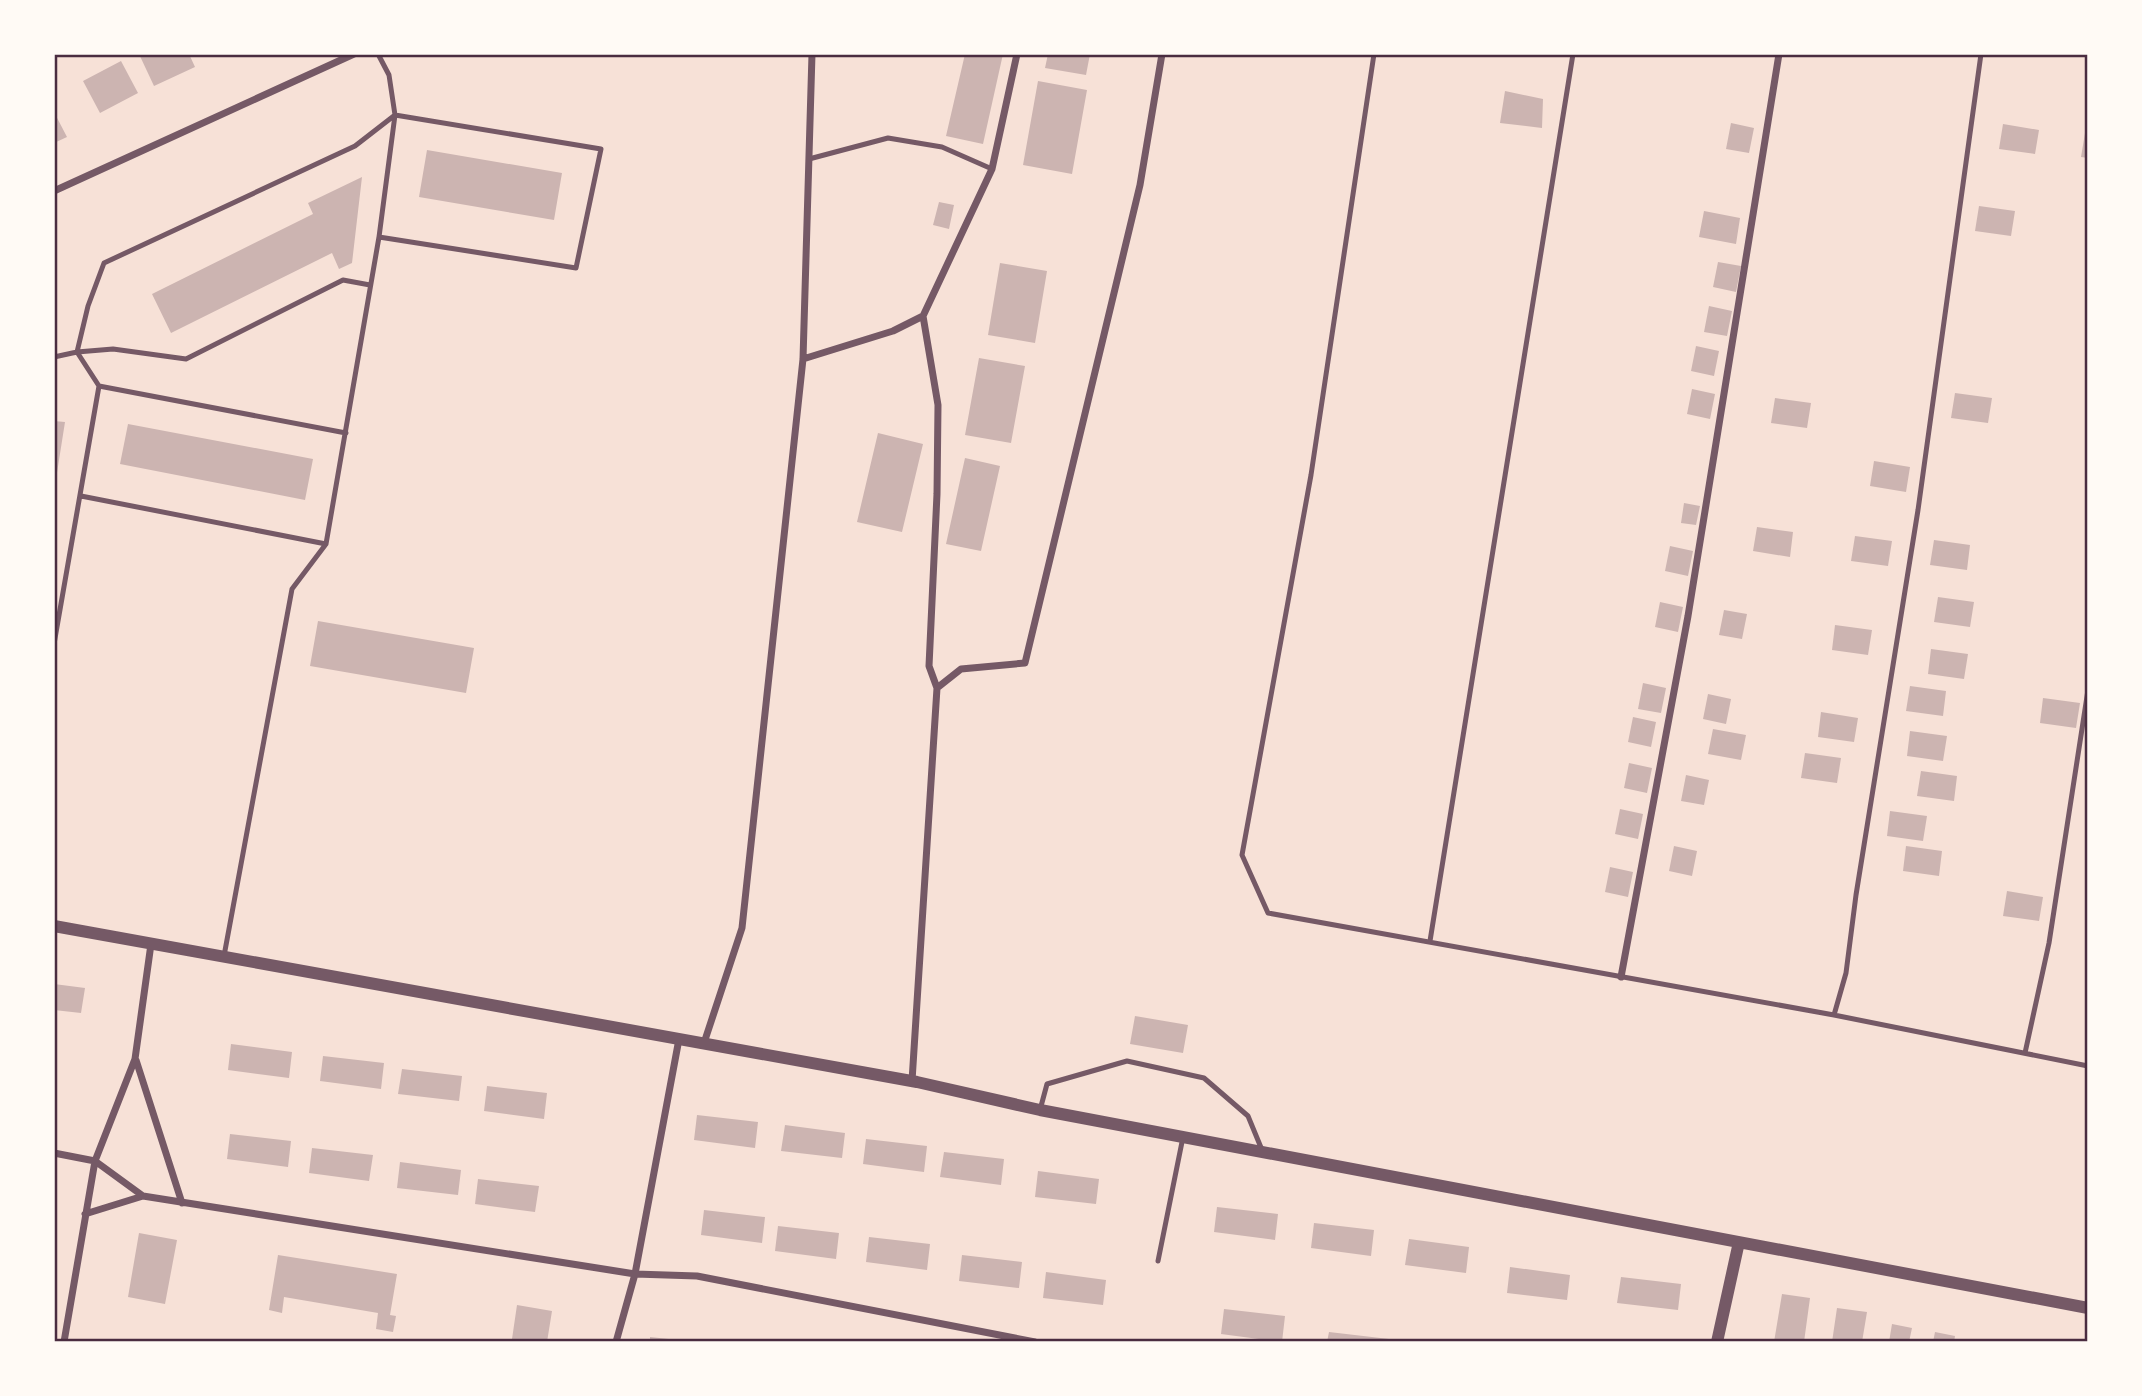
<svg xmlns="http://www.w3.org/2000/svg" width="2142" height="1396" viewBox="0 0 2142 1396" font-family="'Fira Sans Condensed',sans-serif">
	<rect width="100%" height="100%" fill="#f7e1d7"/>
	<path fill="#ccb4b1" d="M139 54H189L195 67 154 86Z
		M965 54H1003L983 144 946 136Z
		M1048 54H1090L1086 75 1045 68Z
		M121 61 138 93 100 113 83 81Z
		M1038 81 1087 90 1072 174 1023 165Z
		M1505 91 1543 99 1542 128 1500 123Z
		M54 112 67 137 54 143Z
		M1731 123 1754 128 1749 153 1726 149Z
		M2003 124 2039 130 2035 154 1999 149Z
		M2085 133H2088V158L2081 157Z
		M427 150 562 173 554 220 419 197Z
		M362 177 352 263 339 269 332 253 171 333 152 294 313 214 308 203Z
		M939 202 954 205 949 229 933 225Z
		M1979 206 2015 211 2011 236 1975 231Z
		M1704 211 1740 218 1736 244 1699 237Z
		M1718 262 1741 266 1736 292 1713 287Z
		M1000 263 1047 271 1035 343 988 335Z
		M1709 306 1732 311 1727 336 1704 332Z
		M1696 346 1719 351 1714 376 1691 371Z
		M979 358 1025 366 1011 443 965 435Z
		M1692 389 1715 394 1710 419 1687 414Z
		M1955 393 1992 398 1988 423 1951 418Z
		M1775 398 1811 403 1807 428 1771 423Z
		M54 421 65 422 56 479 54 478Z
		M128 424 313 459 305 500 120 464Z
		M878 433 923 444 902 532 857 522Z
		M965 458 1000 466 981 551 946 544Z
		M1874 461 1910 467 1906 492 1870 486Z
		M1684 503 1700 506 1696 525 1681 523Z
		M1757 527 1793 532 1790 557 1753 551Z
		M1855 536 1892 541 1888 566 1851 561Z
		M1934 540 1970 545 1967 570 1930 565Z
		M1670 546 1693 551 1688 576 1665 571Z
		M1938 597 1974 602 1970 627 1934 622Z
		M1660 602 1683 607 1678 632 1655 627Z
		M1724 610 1747 614 1742 639 1719 635Z
		M318 621 474 648 466 693 310 666Z
		M1835 625 1872 630 1868 655 1832 650Z
		M1931 649 1968 654 1964 679 1928 674Z
		M1643 683 1666 688 1661 713 1638 709Z
		M1910 686 1946 691 1943 716 1906 711Z
		M1708 694 1731 699 1726 724 1703 719Z
		M2043 698 2080 703 2076 728 2040 723Z
		M1821 712 1858 718 1854 742 1818 737Z
		M1633 717 1656 722 1651 747 1628 742Z
		M1713 729 1746 735 1741 760 1708 754Z
		M1910 731 1947 736 1943 761 1907 756Z
		M1805 753 1841 758 1837 783 1801 778Z
		M1629 763 1652 768 1647 793 1624 788Z
		M1921 771 1957 776 1954 801 1917 796Z
		M1686 775 1709 780 1704 805 1681 801Z
		M1620 809 1643 814 1638 839 1615 834Z
		M1890 811 1927 816 1923 841 1887 836Z
		M1674 846 1697 851 1692 876 1669 871Z
		M1906 846 1942 851 1939 876 1903 871Z
		M1610 867 1633 872 1628 897 1605 892Z
		M2007 891 2043 897 2039 921 2003 916Z
		M54 984 85 988 81 1013 54 1010Z
		M1135 1016 1188 1025 1183 1053 1130 1044Z
		M231 1044 292 1052 289 1078 228 1070Z
		M323 1056 384 1063 381 1089 320 1081Z
		M402 1069 462 1076 459 1101 398 1094Z
		M487 1086 547 1093 544 1119 484 1111Z
		M697 1115 758 1122 755 1148 694 1140Z
		M785 1125 845 1133 842 1158 781 1151Z
		M230 1134 291 1141 288 1167 227 1159Z
		M866 1139 927 1146 924 1172 863 1164Z
		M312 1148 373 1155 369 1181 309 1173Z
		M944 1152 1004 1159 1001 1185 940 1177Z
		M400 1162 461 1170 458 1195 397 1188Z
		M1038 1171 1099 1179 1096 1204 1035 1197Z
		M478 1179 539 1186 535 1212 475 1204Z
		M1217 1207 1278 1214 1275 1240 1214 1232Z
		M704 1210 765 1217 762 1243 701 1235Z
		M1314 1223 1374 1230 1371 1256 1311 1248Z
		M778 1226 839 1233 836 1259 775 1251Z
		M139 1233 177 1240 165 1304 128 1297Z
		M869 1237 930 1244 927 1270 866 1262Z
		M1409 1239 1469 1247 1466 1273 1405 1265Z
		M278 1255 397 1274 390 1315 396 1316 393 1332 376 1329 378 1313 284 1297 282 1313 269 1310Z
		M962 1255 1022 1262 1019 1288 959 1281Z
		M1510 1267 1570 1275 1567 1300 1507 1293Z
		M1046 1272 1106 1280 1103 1305 1043 1298Z
		M1621 1277 1681 1284 1678 1310 1617 1303Z
		M1782 1294 1810 1298 1804 1342H1774Z
		M517 1305 552 1311 547 1342 512 1339Z
		M1837 1308 1867 1312 1862 1342H1832Z
		M1224 1309 1285 1316 1282 1342 1221 1334Z
		M1892 1324 1912 1328 1909 1342H1889Z
		M1329 1332 1389 1339V1342H1327Z
		M1935 1332 1955 1336 1954 1342H1933Z
		M650 1337 678 1340V1342H650Z"/>
	<g fill="none" stroke-linecap="round" stroke-linejoin="round">
		<path stroke="#755966" stroke-width="5" d="M1374 54 1311 475 1242 855 1268 913 1834 1015 2088 1066
			M809 159 888 138 942 147 992 169
			M370 285 343 280 186 359 113 349 77 352 88 306 104 263 355 146 395 115 601 149 576 268 379 237
			M54 357 77 352 99 386 54 644
			M99 386 346 433
			M81 496 326 544
			M1430 941 1573 54
			M224 956 292 589 326 544 379 237 395 115 389 75 378 54
			M1834 1015 1846 973 1856 895 1918 510 1981 54
			M2025 1053 2049 943 2088 690
			M1040 1110 1047 1084 1127 1061 1204 1078 1248 1116 1262 1150
			M1158 1261 1183 1137"/>
		<path stroke="#755966" stroke-width="7" d="M54 191 354 54
			M803 359 893 331 923 316 992 169 1017 54
			M937 688 961 669 1025 663 1140 185 1162 54
			M1621 977 1688 616 1779 54
			M704 1043 742 928 803 359 812 54
			M136 1060 182 1203
			M912 1081 937 688 929 666 937 494 938 405 923 316
			M54 1153 95 1161 143 1196 635 1274 697 1276 1035 1342
			M85 1214 143 1196
			M64 1342 95 1161 135 1059 151 944
			M616 1342 635 1274 679 1039"/>
		<path stroke="#755966" stroke-width="12" d="M54 926 917 1082 1040 1110 2088 1308
			M1717 1342 1739 1242"/>
	</g>
	<rect width="2142" height="1396" fill="none" stroke="#fffaf5" stroke-width="112"/>
	<rect x="56" y="56" width="2030" height="1284" fill="none" stroke="#4a2c40" stroke-width="2.5"/>
</svg>
